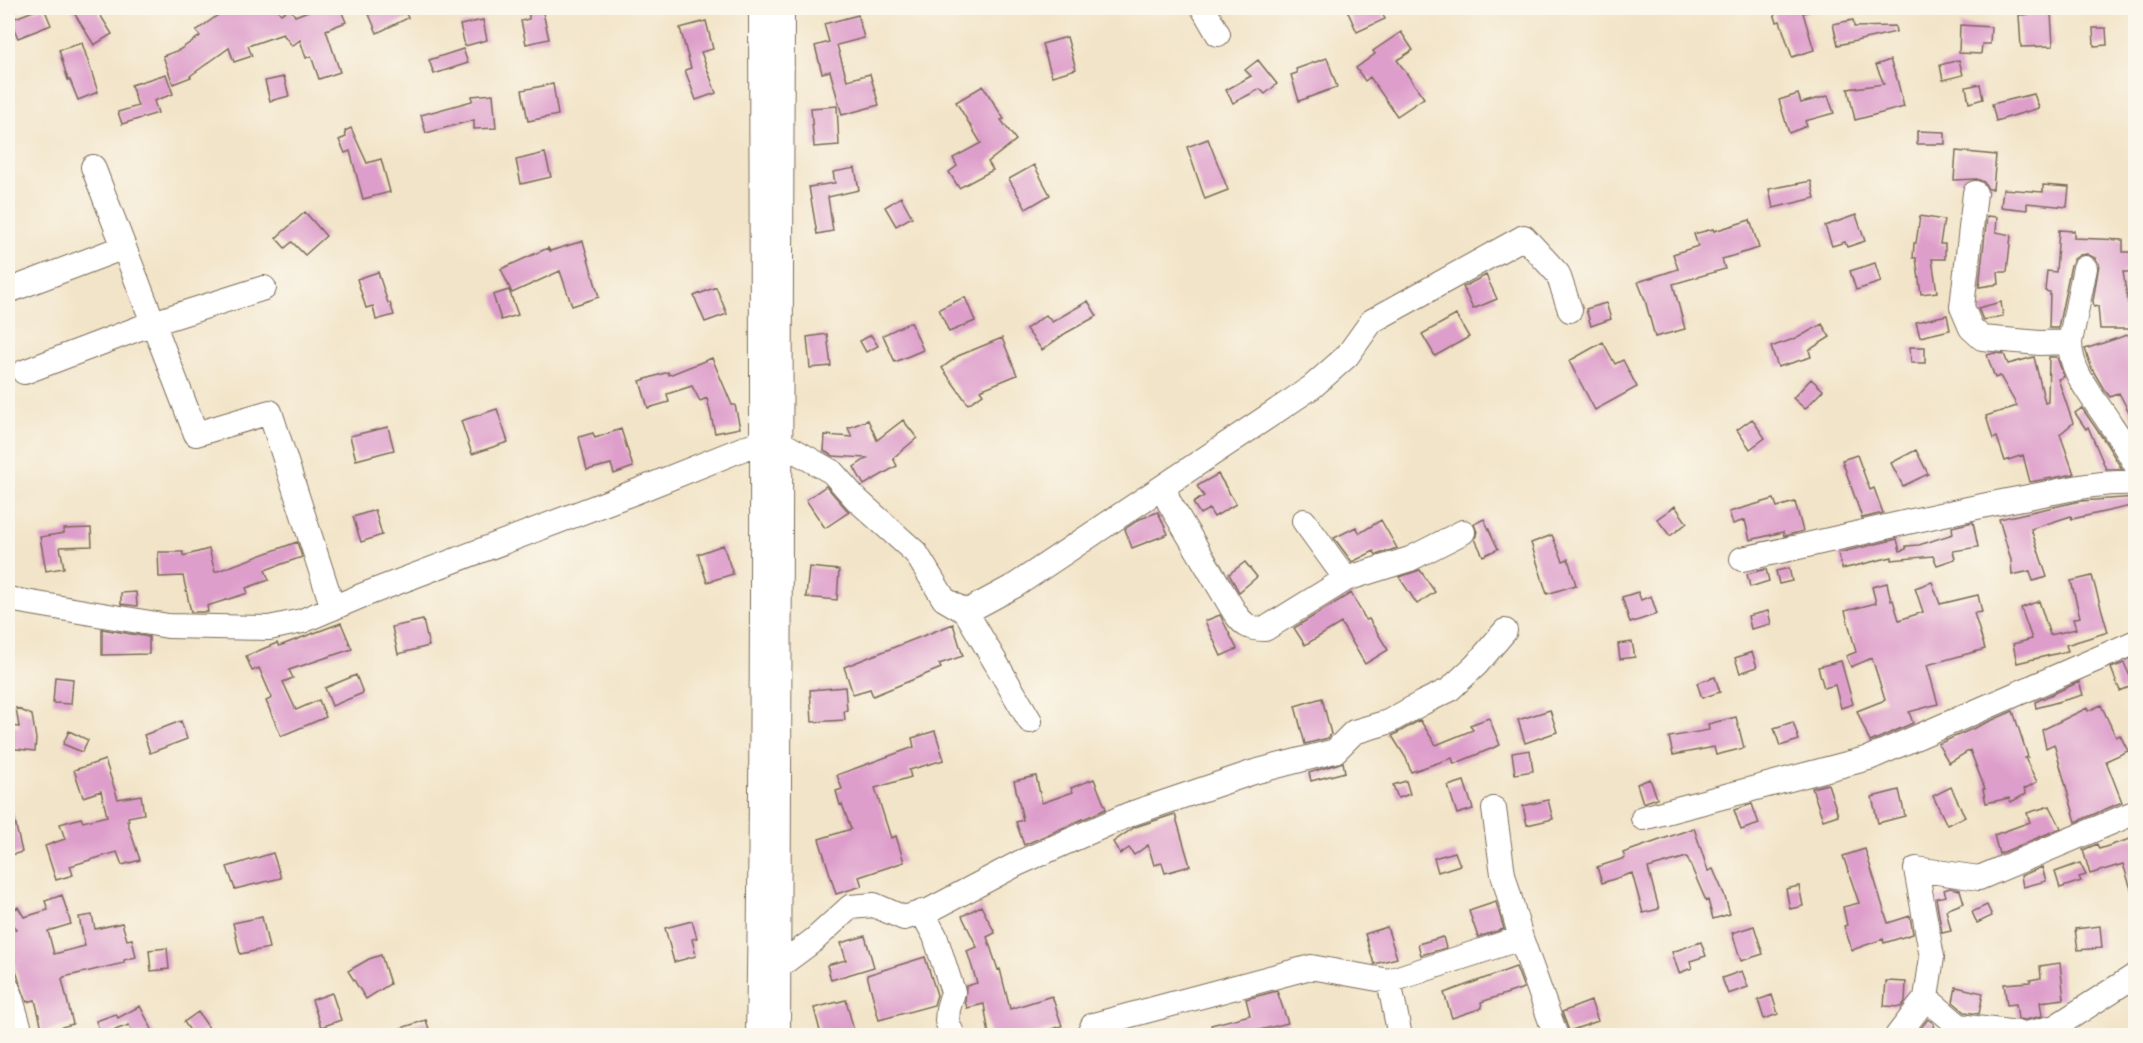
<svg xmlns="http://www.w3.org/2000/svg" width="2143" height="1043" viewBox="0 0 2143 1043" font-family="Kalam,sans-serif">
	<rect width="100%" height="100%" fill="#fbf7ec"/>
	<filter id="ink" filterUnits="userSpaceOnUse"><feTurbulence type="fractalNoise" baseFrequency=".0167" numOctaves="2"/><feDisplacementMap in="SourceGraphic" scale="12" xChannelSelector="R" yChannelSelector="G"/><feConvolveMatrix kernelMatrix="1 2 1 2 8 2 1 2 1" color-interpolation-filters="sRGB"/></filter>
	<filter id="wash" filterUnits="userSpaceOnUse"><feTurbulence type="fractalNoise" baseFrequency=".008" numOctaves="4" result="noise"/><feDisplacementMap in="SourceGraphic" scale="24" xChannelSelector="R" yChannelSelector="G"/><feGaussianBlur stdDeviation="1.35" result="paint"/><feColorMatrix in="noise" values="0 0 0 0 0 0 0 0 0 0 0 0 0 0 0 0 0 1.4 0 .05"/><feComposite in="paint" operator="in"/></filter>
	<g filter="url(#wash)">
		<rect width="100%" height="100%" fill="#f2e4c8"/>
		<g id="blocks">
			<path fill="#de9ecb" d="M41 8H44L51 25 18 38 10 20Z
				M71 8H96L112 34 94 45Z
				M215 8H276L281 14 290 8 295 16 316 8H340L346 22 326 30 340 72 319 79 311 56 306 58 300 40 292 46 283 34 248 46 252 56 234 62 229 48 190 76 191 77 173 84 163 56 179 50 200 36 196 31 218 15Z
				M378 8H403L408 18 377 33 368 12Z
				M529 8H542L549 39 526 44 521 21 529 19Z
				M1346 8H1379L1385 19 1357 32Z
				M1772 8H1814V10L1803 13 1814 50 1792 57 1780 21 1777 22Z
				M2051 13 2053 46 2021 47 2019 15Z
				M858 15 864 38 837 45 847 80 870 74 879 105 842 115 830 71 822 73 815 46 829 42 824 24Z
				M483 20 487 40 465 46 460 25Z
				M1853 20 1854 27 1895 26 1896 32 1838 45 1833 24Z
				M706 21 713 49 701 52 716 93 696 100 685 70 691 68 680 28Z
				M1960 25 1991 27 1990 44H1982L1981 54 1959 53Z
				M2093 28H2106L2107 45 2094 46Z
				M1401 32 1413 50 1397 60 1424 98 1397 116 1370 77 1365 81 1356 68 1375 54 1373 51Z
				M1067 37 1076 69 1052 76 1042 44Z
				M82 43 98 92 78 100 70 80H68L59 50Z
				M463 49 468 63 434 74 429 60Z
				M1327 58 1337 87 1299 101 1291 75 1297 73 1296 69Z
				M1258 60 1277 84 1265 94 1260 89 1233 103 1226 90 1251 76 1245 70Z
				M1890 60 1897 79 1904 107 1855 120 1848 89 1884 84 1876 65Z
				M1959 60 1963 75 1943 80 1940 65Z
				M166 74 173 94 154 101 158 113 122 124 118 112 138 106 131 85Z
				M284 77 289 96 270 101 265 81Z
				M553 84 558 115 528 121 522 90Z
				M1980 84 1983 99 1969 103 1966 87Z
				M983 86 1004 119 1001 120 1016 140 988 162 993 170 959 188 949 172 957 166 953 158 981 143 956 102Z
				M493 94 496 128 474 129V120L426 133 421 115 472 101V96Z
				M1798 94 1801 103 1828 96 1834 113 1805 121 1807 126 1789 133 1779 100Z
				M2034 94 2039 108 1996 121 1992 104Z
				M837 106 839 145 814 147 811 108Z
				M351 128 367 163 381 159 390 192 363 199 350 151 345 153 339 140 346 137 345 131Z
				M1917 131 1945 132V144H1917Z
				M1208 139 1228 190 1205 199 1187 147Z
				M1956 151 1996 155 1993 189H1988L1984 182 1977 179 1954 180Z
				M545 153 551 177 521 184 516 160Z
				M1034 165 1050 195 1026 209 1009 179Z
				M855 168 859 190 828 197 833 231 817 234 809 187 835 183 833 172Z
				M1811 181 1815 198 1773 208 1769 189Z
				M2043 185 2069 187 2067 207 2027 203V210L2001 207 2003 189 2043 192Z
				M901 197 912 217 896 226 885 207Z
				M305 212 326 236 305 255 292 242 285 248 276 238Z
				M1856 215 1865 241 1847 247 1845 242 1832 246 1825 226Z
				M1920 216 1944 220 1940 244H1945V259H1932L1937 292 1921 294 1916 258H1913L1914 243H1916Z
				M1987 216 1997 217 1996 232 2011 235 2007 272H1998L1999 284 1979 287Z
				M1750 220 1759 248 1722 259 1725 269 1673 284 1685 329 1655 337 1645 300 1638 282 1678 269 1673 254 1698 246 1694 234 1713 229 1714 231Z
				M2059 230 2074 231V238L2123 240V252H2136V272H2123L2128 303H2136V329H2100L2098 306 2094 307 2093 301 2099 264 2095 258 2087 254 2080 255 2074 259 2071 265 2058 328H2049L2050 292 2045 291 2047 271 2056 272Z
				M583 241 599 297 572 306 560 271 512 293 501 269 548 248 550 251Z
				M1875 263 1881 282 1856 290 1850 271Z
				M378 272 388 303H390L394 315 376 320 373 306 366 308 357 279Z
				M1486 275 1497 299 1473 309 1463 287Z
				M716 287 727 314 705 322 694 296Z
				M509 290 518 315 501 320 493 295Z
				M965 297 975 321 949 332 939 309Z
				M1088 301 1097 316 1066 333 1042 350 1026 329 1046 315 1052 322Z
				M2001 302 2003 316 1983 320 1978 308Z
				M1606 303 1611 319 1591 326 1586 309Z
				M1456 315 1469 337 1435 356 1422 334Z
				M1947 315 1950 330 1920 337 1916 322Z
				M911 322 923 350 895 362 883 335Z
				M1822 324 1830 337 1809 350 1811 357 1778 367 1771 347 1799 337Z
				M2136 332V425L2119 393 2110 397 2103 388 2092 369 2085 349Z
				M827 334 831 366 810 368 807 337Z
				M871 335 878 346 866 352 860 341Z
				M1002 338 1017 375 980 390 983 394 968 404 942 368 958 356Z
				M1603 342 1615 364 1623 360 1637 387 1595 410 1569 361Z
				M1910 347H1925V363H1911Z
				M1994 353 2004 354 2008 364 2034 357 2045 403 2048 402 2049 357H2057L2064 377 2058 379 2073 423 2060 434 2074 474 2030 482 2023 455 2005 461 1997 437 1993 439 1986 416 2017 406 2000 376 1995 378 1987 355Z
				M712 358 732 405H735L740 428 715 433 707 398 700 401 692 386 667 394 669 402 648 408 640 381 668 372 669 375Z
				M1811 379 1823 390 1805 409 1793 398Z
				M2082 408 2106 443 2122 469H2106L2088 427 2086 429 2075 413Z
				M497 409 508 442 472 454 461 421Z
				M1752 419 1765 438 1750 449 1737 430Z
				M868 420 877 440 903 420 917 438 893 458 897 466 864 485 854 467 867 458 833 456 824 451 825 435 852 437 848 428Z
				M388 427 394 450 356 460 350 436Z
				M621 429 633 467 614 474 611 464 587 470 579 437 593 433 595 438Z
				M1916 450 1928 474 1903 486 1891 463Z
				M1857 455 1870 490 1874 488 1883 513 1862 518 1842 460Z
				M1218 474 1236 504 1214 517 1209 509 1200 514 1193 503 1204 496 1197 486Z
				M826 486 849 512 825 528 806 500Z
				M2136 497V505L2072 519 2071 516 2031 529 2047 577 2033 581 2030 571 2012 575 2011 560 1999 519 2081 501Z
				M1774 499 1777 507 1795 502 1803 531 1784 536 1783 532 1750 540 1745 520 1733 524 1729 512Z
				M1675 506 1687 523 1670 536 1657 519Z
				M375 510 382 535 361 542 353 517Z
				M1158 512 1168 534 1132 548 1125 529 1140 519Z
				M1484 519 1498 549 1483 556 1475 539 1477 532 1474 524Z
				M1381 520 1397 548 1376 555 1374 551 1352 562 1334 538 1356 527 1360 533Z
				M1973 522 1978 547 1953 551 1955 559 1937 565 1933 556 1892 560V557L1842 569 1838 553 1897 539 1900 551 1906 549V546L1919 545 1953 534 1952 527Z
				M91 528 92 546 60 547 64 568 46 571 40 537 64 533V529Z
				M1552 535 1563 561 1568 559 1576 585 1547 594 1531 543Z
				M297 542 302 557 265 570 269 580 246 588 248 593 207 606 208 612H191L183 576 159 577 158 552H183V556L209 549 215 572Z
				M723 545 733 574 707 582 698 554Z
				M1245 562 1257 577 1239 592 1229 574Z
				M809 567 839 570 837 600 806 597Z
				M1789 568 1792 581 1779 584 1776 571Z
				M1766 569 1769 581 1750 587 1747 574Z
				M1420 570 1435 592 1417 604 1399 577Z
				M2092 576 2108 632 2066 645 2068 651 2017 663 2013 644 2032 639 2021 608 2039 601 2050 635 2076 629 2073 619 2080 617 2071 581Z
				M1932 582 1940 604 1978 595 1982 612 1974 613 1985 649 1927 665 1938 704 1909 712 1913 723 1870 742 1857 711 1885 700 1872 658 1851 667 1846 656 1856 652 1845 611 1876 603 1872 587 1887 583 1891 601 1893 600 1899 620 1923 612 1915 588Z
				M136 592 137 606 121 604V593Z
				M1638 592 1641 600 1651 596 1657 614 1630 623 1622 597Z
				M1351 593 1366 620 1369 619 1388 650 1365 664 1341 623 1305 645 1294 628Z
				M1768 611 1771 624 1751 629 1748 616Z
				M1220 615 1237 649 1221 656 1205 621Z
				M423 620 429 646 398 654 392 627Z
				M341 623 352 649 289 670 293 678 283 682 296 710 319 700 326 717 281 736 266 701 272 698 259 668 252 671 246 656 277 643 279 646Z
				M953 624 963 656 939 664 941 668 873 696 870 689 853 694 844 667Z
				M102 629 149 637V654L102 655Z
				M1632 642 1635 657 1620 659 1618 644Z
				M1752 652 1757 667 1740 673 1735 658Z
				M1841 661 1853 704 1841 708 1835 685 1824 688 1818 667Z
				M2124 663 2134 685 2120 691 2111 668Z
				M356 675 363 693 332 706 325 688Z
				M55 677 73 679 71 704 53 703Z
				M1715 677 1720 692 1702 698 1697 683Z
				M2079 682 2083 695 2036 708 2035 702Z
				M845 687 847 710 844 711 845 720 812 722 810 690Z
				M1322 698 1331 734 1328 738 1305 744 1295 706Z
				M2101 705 2116 737 2120 735 2128 751 2106 761 2122 802 2076 822 2054 744 2046 748 2042 730 2087 708 2088 711Z
				M16 708 32 715 36 739 35 751 8 748 9 726 19 727Z
				M1550 710 1557 732 1525 743 1518 720Z
				M2013 711 2028 757 2025 758 2037 782 2024 789 2026 794 2011 802 2009 798 1986 803 1983 789H1985L1970 750 1949 763 1938 744Z
				M1736 717 1744 748 1716 755 1714 747 1673 755 1669 737 1709 730 1708 724Z
				M1489 718 1500 745 1454 764 1452 758 1411 772 1406 758 1392 736 1420 720 1436 745 1473 730 1470 725Z
				M181 721 187 739 150 753 144 735Z
				M1793 722 1799 740 1780 746 1774 728Z
				M69 731 88 740 82 752 63 744Z
				M935 731 944 760 909 770 911 777 875 788 891 838 896 836 904 862 859 877 862 886 836 894 819 839 851 829 842 804 840 805 836 791 842 789 837 775 914 747 912 738Z
				M1530 750 1533 771 1515 774 1512 753Z
				M105 760 118 799 141 795 144 814 128 817 129 821H127L140 860 122 865 117 852 70 866 73 875 56 880 45 846 65 839 60 824 81 818 83 822 107 816 101 791 83 797 74 770Z
				M1343 762 1345 772 1311 781 1309 773Z
				M1036 776 1042 803 1073 792 1071 788 1094 779 1106 809 1024 845 1016 822 1023 820 1014 781Z
				M1650 779 1657 798 1643 803 1637 784Z
				M1406 781 1410 794 1398 798 1393 785Z
				M1464 781 1473 809 1457 814 1448 786Z
				M1828 784 1838 815 1823 820 1812 788Z
				M1951 787 1965 817 1947 825 1933 796Z
				M1899 790 1905 816 1878 823 1872 797Z
				M1548 800 1553 819 1527 825 1523 806Z
				M1752 804 1759 824 1741 830 1734 810Z
				M2050 806 2061 828 1999 854 1994 835 2030 822 2027 813Z
				M13 813 22 852 8 856V814Z
				M1175 814 1190 866 1165 873 1162 863 1154 865 1148 845 1134 855 1129 848 1120 854 1113 842 1135 827Z
				M1694 828 1708 871 1713 869 1724 894 1730 914 1713 919 1708 900 1706 901 1687 857 1648 868 1659 909 1643 913 1632 873 1602 883 1597 867 1625 858 1623 853Z
				M2136 837V895H2133L2123 864 2090 874 2083 850 2097 844 2099 849Z
				M1865 849 1888 923 1910 916 1913 934 1884 943 1883 939 1852 950 1844 926 1847 925 1843 907 1859 903 1843 856Z
				M1455 852 1460 865 1438 872 1434 858Z
				M273 853 281 878 235 889 227 867Z
				M2080 863 2086 875 2079 877 2081 881 2060 888 2055 872Z
				M2042 867 2046 881 2023 887 2021 876Z
				M1799 886 1803 906 1790 909 1786 889Z
				M1950 888 1960 890 1964 903 1946 910 1951 931 1942 933 1936 898 1946 896 1944 890Z
				M62 895 71 924 48 931 54 954 85 946 79 917 92 915 95 929 122 923 127 940 132 939 136 957 124 960V963L64 977 62 979 73 1024 43 1032 35 1000 27 1002 19 981 8 941V932L16 929 8 913 18 907 24 917 48 910 45 901Z
				M1496 902 1504 929 1478 937 1469 911Z
				M1987 905 1992 916 1977 923 1972 912Z
				M981 906 995 933 987 937 998 970 1000 969 1010 1009 1052 996 1062 1026 1032 1035H989L984 1004 967 1008 965 1001 966 986 977 983 967 951 977 947 962 916Z
				M262 917 269 948 240 954 233 923Z
				M692 921 697 938 692 939 696 956 674 962 665 928Z
				M1754 926 1763 954 1741 961 1732 933Z
				M2100 926 2102 948 2078 950 2075 929Z
				M1387 927 1397 958 1374 964 1365 934Z
				M865 936 874 967 831 980 827 965 846 960 841 943Z
				M1443 937 1446 948 1421 955 1418 944Z
				M1701 942 1706 956 1690 961 1692 968 1679 973 1672 952Z
				M167 948 169 969 151 971 149 950Z
				M381 955 390 984 366 999 348 971 369 959Z
				M925 957 937 995 934 1005 879 1020 867 975Z
				M2060 963 2064 999 2040 1002 2042 1016 2025 1020 2018 1019 2016 1004 2007 1005 2004 984 2030 982V980L2041 978 2040 966Z
				M1516 967 1524 988 1481 1002 1482 1008 1452 1018 1444 993Z
				M1742 971 1748 987 1728 994 1722 978Z
				M1886 981 1906 982 1905 1002 1901 1007 1884 1006Z
				M1956 987 1983 993 1979 1014 1965 1012 1953 1002Z
				M1277 991 1288 1023 1240 1035H1214L1211 1025 1250 1015 1246 999Z
				M332 993 341 1020 321 1027 312 1000Z
				M1772 995 1778 1014 1764 1019 1758 1000Z
				M846 1000 855 1035H821L814 1008Z
				M1591 1001 1598 1021 1569 1031 1562 1012Z
				M140 1006 155 1035H134L129 1025 101 1035 96 1021 116 1014 118 1018Z
				M198 1012 209 1028 198 1035H193L184 1022Z
				M1928 1019 1934 1024 1933 1026 1944 1035H1920L1917 1033Z
				M426 1020 431 1035H386V1033Z"/>
		</g>
	</g>
	<g filter="url(#ink)">
		<use href="#blocks" fill-opacity="0" stroke="#7b6b5a" stroke-width="1.5"/>
		<g fill="none" stroke-linecap="round" stroke-linejoin="round">
			<g stroke="#7b6b5a" stroke-width="26">
				<path id="minor" d="M1203 8 1218 34
					M93 167 196 434 270 412 333 608
					M1975 193 1962 307 1971 328 1982 338 2040 343 2070 342
					M2085 268 2070 342C2070 374 2095 399 2111 425 2120 438 2128 451 2136 465
					M8 291 124 247
					M24 372 153 323 264 288
					M1164 486 1169 502 1235 613C1244 626 1250 629 1265 629L1346 579 1304 521
					M1742 559C1836 540 1929 515 2023 498 2061 491 2097 481 2136 483
					M1346 579 1410 559 1463 532
					M8 599 168 626 269 628 302 621 361 596 635 492 762 441 781 443 832 472 856 499 916 553 944 599 966 612 1016 585 1312 387 1347 356 1372 321 1524 237 1558 274 1570 310
					M966 612 1030 721
					M1494 809 1503 874 1521 938 1556 1036
					M1643 818 1869 758 2136 642
					M922 912 935 936 953 992 948 1009 947 1021 953 1036
					M779 966 814 940 850 907 874 905 904 918 930 910 1019 863 1130 814 1254 772 1335 751 1354 732 1388 722 1422 703 1449 690 1476 665 1505 631
					M1389 981 1400 1036
					M8 989 22 1036
					M1926 998 1932 957 1916 869 1979 878 2136 812
					M758 1036C764 693 762 350 761 8
					M778 1036 782 8
					M1088 1036 1093 1025 1311 967 1389 981 1521 938
					M1897 1036 1926 998 1959 1026 2026 1034 2055 1027 2136 975"/>
			</g>
			<use href="#minor" stroke="#fff" stroke-width="24"/>
		</g>
	</g>
	<rect width="2143" height="1043" fill="none" stroke="#fbf7ec" stroke-width="30"/>
</svg>
